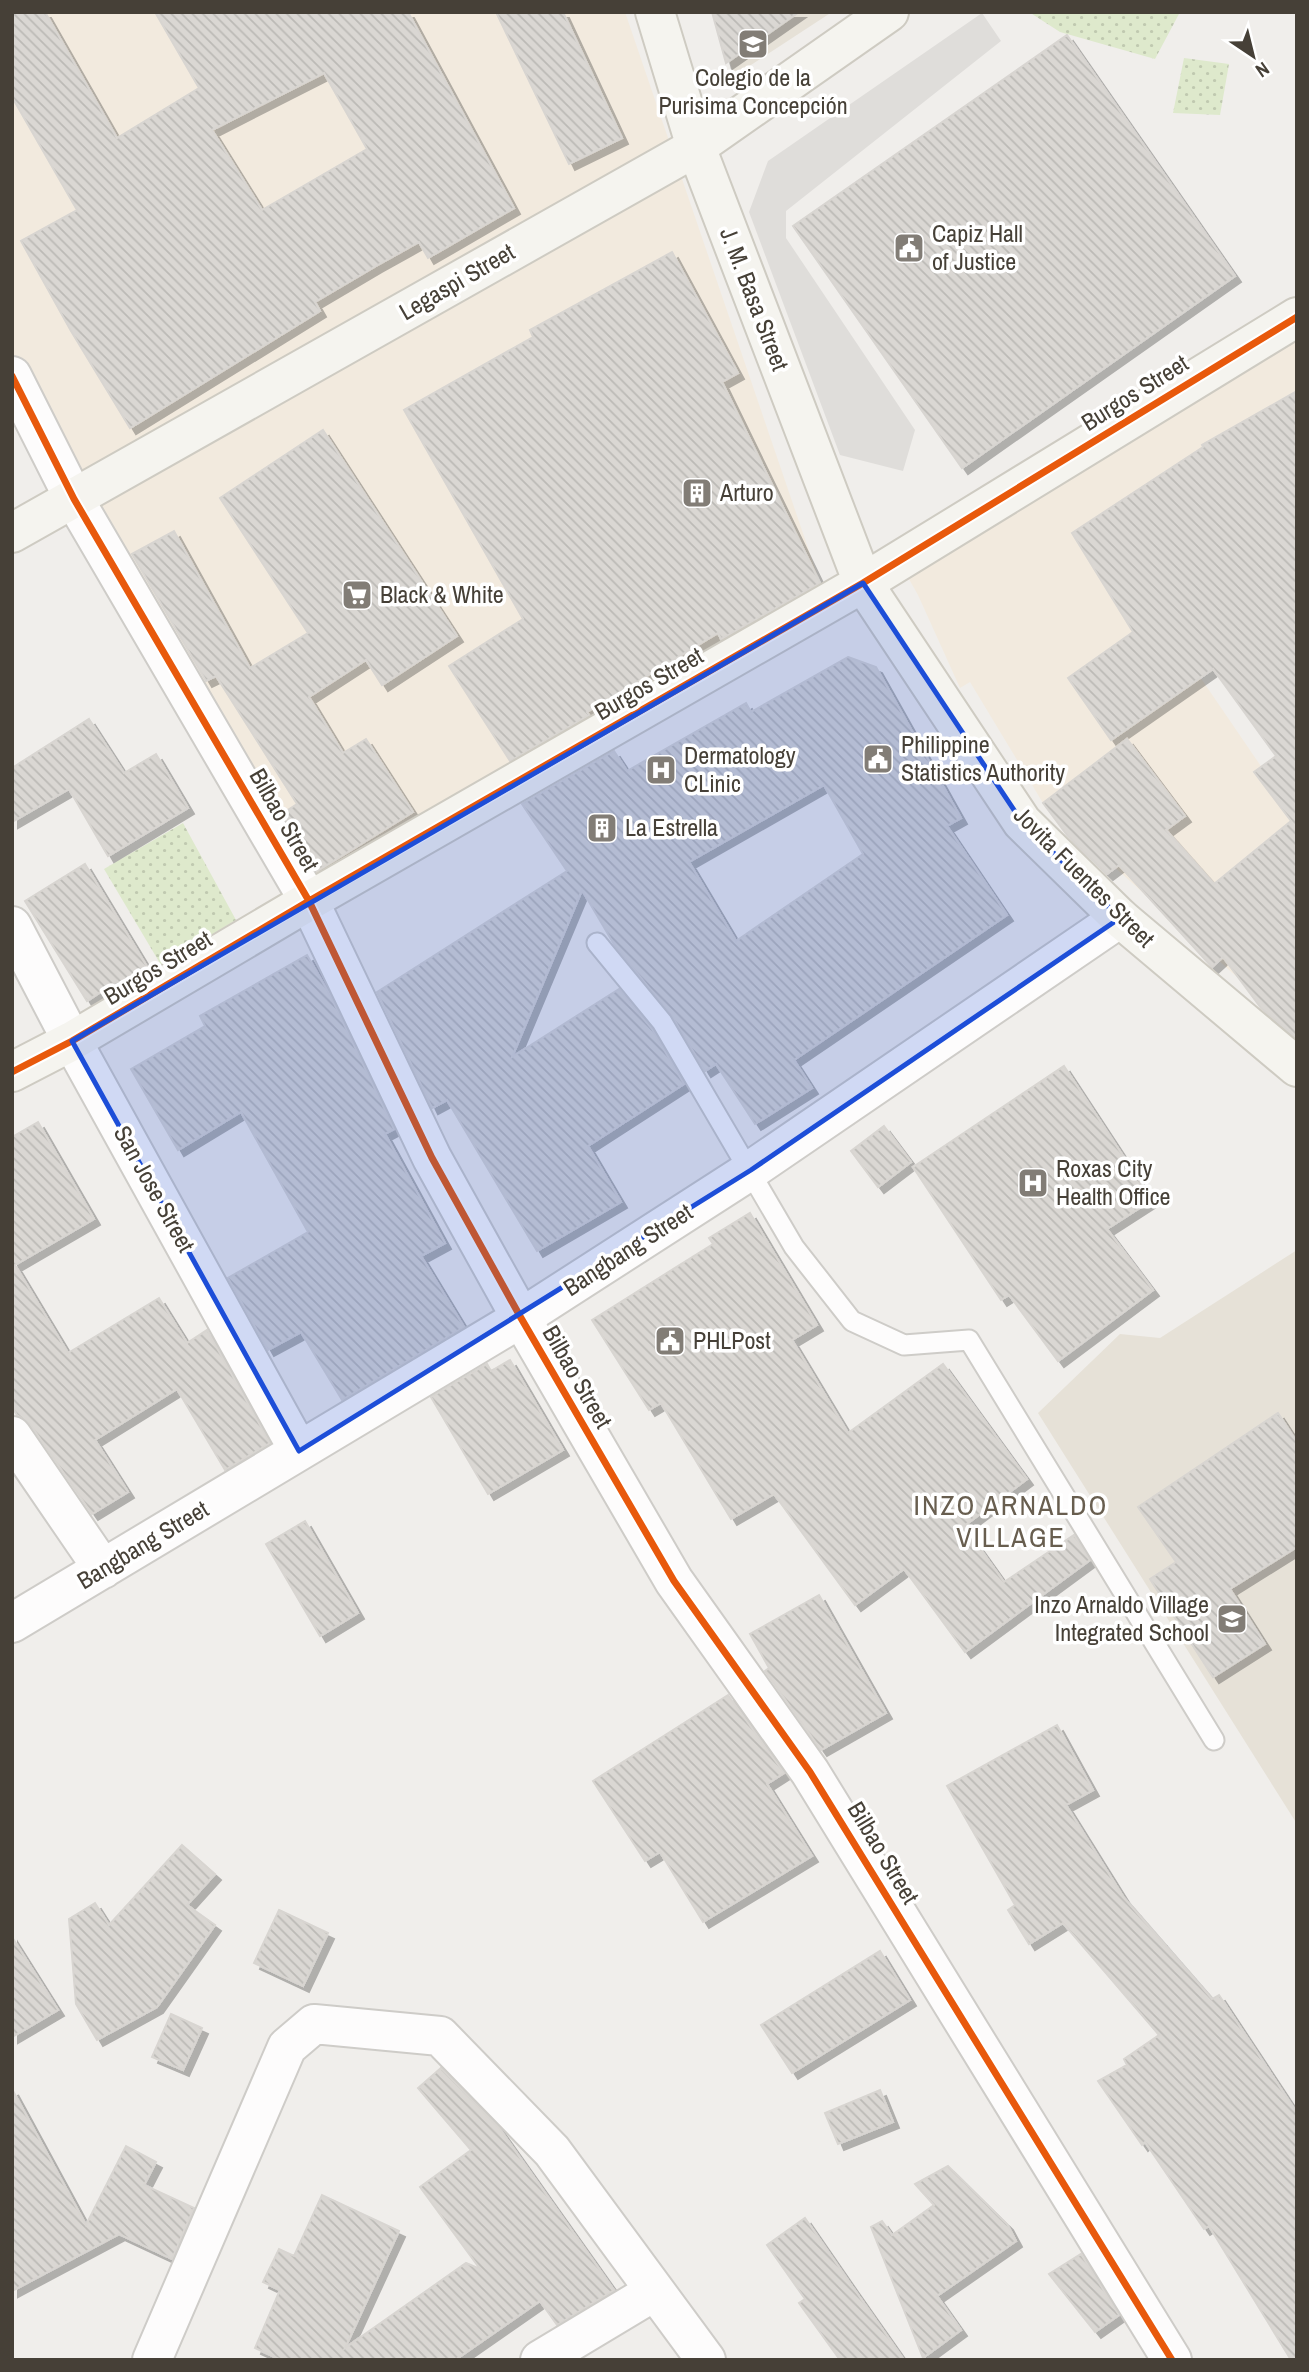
<svg xmlns="http://www.w3.org/2000/svg" width="1309" height="2372" viewBox="0 0 1309 2372" font-family="'Archivo Narrow',sans-serif">
	<defs>
		<pattern id="grass-dots" width="8" height="8" patternUnits="userSpaceOnUse" patternTransform="scale(1.75)"><rect width="8" height="8" fill="#dee9cc"/><path d="M2 2h.1M6 6h.1" fill="none" stroke="#c0c9b0" stroke-width="1.8" stroke-linecap="round"/></pattern>
		<pattern id="building-back-hatch" width="6" height="6" patternUnits="userSpaceOnUse" patternTransform="scale(1.75)"><rect width="6" height="6" fill="#dad7d3"/><path d="M-1 5l2 2M0 0l6 6M5-1l2 2" fill="none" stroke="#bcbab6"/></pattern>
		<filter id="shadow"><feDropShadow dx="6" dy="6" stdDeviation="0" flood-color="#0004"/></filter>
	</defs>
	<rect width="100%" height="100%" fill="#f0eeeb"/>
	<path fill="#f2eade" d="M12 12H625L821 586 291 898 12 355Z
		M1297 338V559L1170 633 1297 819V1031L1043 803 970 682 960 688 918 595 905 572Z"/>
	<path fill="#e6e1d7" d="M714 12H832L734 76Z
		M1297 1250V1824L1038 1413 1120 1334 1160 1338Z"/>
	<path fill="url(#grass-dots)" d="M1029 12H1180L1155 59 1060 32Z
		M1184 58 1229 64 1220 115 1173 113Z
		M183 823 236 920 161 965 104 869Z"/>
	<path fill="#dfddda" d="M982 13 1001 41 786 211V238L915 430 903 471 840 455 749 212 768 161Z"/>
	<path fill="url(#building-back-hatch)" stroke="#d8d5d1" stroke-width="2" fill-rule="evenodd" filter="url(#shadow)" d="M12 12H45L117 138 199 88 155 12H408L514 208 428 258 419 242 376 266 315 302 320 311 130 428 71 331 21 241 77 210 12 97ZM324 73 367 149 262 210 212 130Z
		M496 12H563L622 138 569 164Z
		M712 12H799L726 63Z
		M1067 35 1235 276 962 468 793 226Z
		M672 252 738 373 722 382 820 583 721 639 718 633 587 712 589 715 510 761 449 666 523 619 404 410 533 337 530 330Z
		M1297 391V1038L1261 1008 1223 957 1212 967 1119 865 1107 874 1067 835 1043 803 1127 739 1185 816 1166 830 1214 884 1291 821 1254 772 1276 756 1213 669 1111 740 1068 678 1133 632 1072 533 1203 447 1202 445Z
		M323 430 457 636 382 685 366 660 309 697 343 753 366 739 413 812 317 871 283 813 297 804 216 676 206 681 132 554 174 531 250 668 308 633 220 498Z
		M848 657 876 667 961 818 947 826 1007 915 794 1060 812 1088 755 1124 716 1064 705 1071 672 1016 615 946 582 890 512 1057 619 989 652 1029 684 1084 588 1146 621 1202 537 1251 447 1100 432 1108 377 992 567 871 522 804 614 751 627 771 746 703 751 712ZM824 785 863 854 736 941 689 862Z
		M89 719 124 773 156 754 188 808 108 856 69 789 12 822V768Z
		M85 864 149 970 120 987 117 981 87 1001 25 901Z
		M307 955 331 997 394 1129 385 1134 445 1243 421 1256 464 1327 342 1400 301 1332 268 1350 228 1278 308 1232 241 1112 178 1150 131 1069 205 1026 200 1016Z
		M1064 1066 1152 1200 1107 1229 1153 1290 1058 1361 1009 1295 1001 1300 913 1167Z
		M38 1122 94 1219 15 1265 68 1353 159 1298 187 1343 207 1330 270 1443 225 1470 177 1389 95 1440 128 1492 92 1514 30 1424 17 1415 12 1407V1137Z
		M884 1126 911 1162 878 1187 851 1151Z
		M750 1213 817 1325 792 1340 848 1433 943 1364 1027 1479 964 1526 1004 1582 1074 1535 1090 1560 965 1652 904 1569 855 1605 774 1494 731 1519 661 1403 649 1410 592 1320 713 1244 709 1238Z
		M510 1360 563 1450 488 1494 431 1397 487 1364 491 1371Z
		M1278 1413 1297 1442V1547L1230 1589 1265 1644 1213 1677 1150 1579 1176 1562 1138 1507Z
		M305 1521 358 1613 320 1636 266 1544Z
		M819 1595 886 1713 821 1750 765 1671 769 1668 750 1634Z
		M728 1695 784 1773 767 1784 812 1856 703 1922 660 1852 645 1861 593 1781Z
		M1057 1725 1093 1790 1066 1805 1124 1898 1212 1999 1219 1995 1297 2113V2360H1291L1209 2226 1204 2229 1145 2142 1142 2145 1098 2081 1127 2065 1124 2059 1159 2035 1063 1923 1029 1944 1008 1910 1015 1905 947 1786Z
		M182 1845 215 1874 187 1905 215 1925 157 2007 97 2040 76 2004 69 1919 95 1903 109 1925Z
		M279 1910 328 1933 303 1986 254 1963Z
		M12 1937 58 2010 12 2037Z
		M880 1951 910 2000 792 2073 761 2025Z
		M171 2014 202 2028 183 2070 152 2057Z
		M441 2068 499 2128 614 2290 557 2325 540 2301 455 2360H281L255 2348 280 2290 263 2282 279 2249 294 2256 322 2195 399 2231 345 2348 466 2263 480 2269 420 2187 471 2150 418 2088Z
		M12 2089 86 2225 126 2146 156 2162 144 2185 194 2208 172 2259 119 2234 12 2291Z
		M880 2090 893 2122 838 2144 825 2113Z
		M948 2166 1007 2224 1016 2241 937 2296 961 2330 923 2358 871 2227 882 2221 892 2235 934 2205 915 2184Z
		M805 2218 852 2286 904 2360H840L799 2303 805 2299 767 2245Z
		M1081 2254 1119 2315 1095 2332 1049 2274Z"/>
	<g fill="none" stroke-linecap="round" stroke-linejoin="round">
		<g stroke="#ceccc8" stroke-width="23">
			<path id="lane" d="M597 943 662 1022 794 1247 852 1321 904 1345 969 1340 1214 1740"/>
		</g>
		<g stroke="#ceccc8" stroke-width="42">
			<path id="street" d="M12 376 74 499 309 901 432 1158 521 1318 674 1581 810 1772 1172 2360
				M12 926 72 1041 299 1451
				M12 1436 103 1569
				M12 1623 521 1318 751 1170 1120 918
				M152 2360 287 2047 314 2024 440 2036 552 2151 706 2360
				M540 2360 655 2291"/>
		</g>
		<g stroke="#cecbc2" stroke-width="42">
			<path id="secondary" d="M655 12 696 147 863 583 1022 822 1120 918 1297 1067
				M12 533 696 147 889 12
				M12 1072 72 1041 309 901 863 583 1297 317"/>
		</g>
		<use href="#lane" stroke="#fdfcfc" stroke-width="19"/>
		<use href="#street" stroke="#fdfcfc" stroke-width="38"/>
		<use href="#secondary" stroke="#f5f4ef" stroke-width="38"/>
		<g stroke="#fff" stroke-width="11">
			<path id="cycleway" d="M12 376 74 499 309 901 432 1158 521 1318 674 1581 810 1772 1172 2360
				M12 1072 72 1041 309 901 863 583 1297 317"/>
		</g>
		<use href="#cycleway" stroke="#e8590c" stroke-width="7"/>
	</g>
	<path fill="#1d4ed8" fill-opacity="0.2" stroke="#1d4ed8" stroke-width="5" stroke-linejoin="round" d="M863 583 1022 822 1120 918 751 1170 299 1451 72 1041Z"/>
	<defs>
		<g id="university-square" transform="scale(1.575)"><rect x="-9" y="-9" width="18" height="18" rx="4" fill="#827d76" stroke="#fff"/><path d="M0-5L7-2L0 1L-7-2ZM-4 1L0 2.5L4 1V4Q0 6-4 4Z" fill="#fff"/></g>
		<g id="civic-square" transform="scale(1.575)"><rect x="-9" y="-9" width="18" height="18" rx="4" fill="#827d76" stroke="#fff"/><path d="M-.6-6.5H3V-4.5H.6V-3L4-1V1h2V6H-6V1h2V-1L-.6-3ZM-1.2 2.5V6h2.4V2.5Z" fill="#fff"/></g>
		<g id="building-square" transform="scale(1.575)"><rect x="-9" y="-9" width="18" height="18" rx="4" fill="#827d76" stroke="#fff"/><path d="M-4-6H4V6H1V3H-1V6H-4ZM-2.5-4.3h1.7v1.8h-1.7ZM.8-4.3h1.7v1.8H.8ZM-2.5-1h1.7V.8h-1.7ZM.8-1h1.7V.8H.8Z" fill="#fff"/></g>
		<g id="supermarket-square" transform="scale(1.575)"><rect x="-9" y="-9" width="18" height="18" rx="4" fill="#827d76" stroke="#fff"/><path d="M-6-5.5h2.5l.6 2H6L4.5 2H-2.5L-4.4-4H-6ZM-1.5 3.2a1.3 1.3 0 1 0 .1 0ZM3 3.2a1.3 1.3 0 1 0 .1 0Z" fill="#fff"/></g>
		<g id="hospital-square" transform="scale(1.575)"><rect x="-9" y="-9" width="18" height="18" rx="4" fill="#827d76" stroke="#fff"/><path d="M-5-5h3v3.5h4V-5h3V5h-3V1.5h-4V5h-3Z" fill="#fff"/></g>
		<g id="school-square" transform="scale(1.575)"><rect x="-9" y="-9" width="18" height="18" rx="4" fill="#827d76" stroke="#fff"/><path d="M0-5L7-2L0 1L-7-2ZM-4 1L0 2.5L4 1V4Q0 6-4 4Z" fill="#fff"/></g>
	</defs>
	<g fill-rule="evenodd">
		<use href="#university-square" x="753" y="44"/>
		<use href="#civic-square" x="909" y="248"/>
		<use href="#building-square" x="697" y="493"/>
		<use href="#supermarket-square" x="357" y="595"/>
		<use href="#civic-square" x="878" y="759"/>
		<use href="#hospital-square" x="661" y="770"/>
		<use href="#building-square" x="602" y="828"/>
		<use href="#hospital-square" x="1033" y="1183"/>
		<use href="#civic-square" x="670" y="1341"/>
		<use href="#school-square" x="1232" y="1619"/>
	</g>
	<g text-anchor="middle" stroke-width="7" stroke-linejoin="round" paint-order="stroke">
		<g font-size="24" fill="#464037" stroke="#fff" text-anchor="start">
			<text x="753" y="86" text-anchor="middle">Colegio de la<tspan x="753" dy="28">Purisima Concepción</tspan></text>
			<text x="932" y="242">Capiz Hall<tspan x="932" dy="28">of Justice</tspan></text>
			<text x="720" y="501">Arturo</text>
			<text x="380" y="603">Black &amp; White</text>
			<text x="901" y="753">Philippine<tspan x="901" dy="28">Statistics Authority</tspan></text>
			<text x="684" y="764">Dermatology<tspan x="684" dy="28">CLinic</tspan></text>
			<text x="625" y="836">La Estrella</text>
			<text x="1056" y="1177">Roxas City<tspan x="1056" dy="28">Health Office</tspan></text>
			<text x="693" y="1349">PHLPost</text>
			<text x="1209" y="1613" text-anchor="end">Inzo Arnaldo Village<tspan x="1209" dy="28">Integrated School</tspan></text>
		</g>
		<g font-size="24" fill="#464037" stroke="#fff">
			<text transform="translate(457 282) rotate(-30)" y="8">Legaspi Street</text>
			<text transform="translate(754 299) rotate(69)" y="8">J. M. Basa Street</text>
			<text transform="translate(1135 393) rotate(-32)" y="8">Burgos Street</text>
			<text transform="translate(649 684) rotate(-30)" y="8">Burgos Street</text>
			<text transform="translate(284 820) rotate(60)" y="8">Bilbao Street</text>
			<text transform="translate(1084 877) rotate(45)" y="8">Jovita Fuentes Street</text>
			<text transform="translate(158 968) rotate(-31)" y="8">Burgos Street</text>
			<text transform="translate(154 1189) rotate(61)" y="8">San Jose Street</text>
			<text transform="translate(628 1250) rotate(-33)" y="8">Bangbang Street</text>
			<text transform="translate(577 1377) rotate(60)" y="8">Bilbao Street</text>
			<text transform="translate(143 1545) rotate(-31)" y="8">Bangbang Street</text>
			<text transform="translate(883 1853) rotate(59)" y="8">Bilbao Street</text>
		</g>
		<g font-size="28" letter-spacing="2" fill="#685e4f" stroke="#fff">
			<text x="1011" y="1515">INZO ARNALDO<tspan x="1011" dy="32">VILLAGE</tspan></text>
		</g>
	</g>
	<rect width="1309" height="2372" fill="none" stroke="#464037" stroke-width="28"/>
	<g transform="translate(1253 56) rotate(145)" stroke="#ffffff" stroke-width="5" paint-order="stroke">
	<path d="M0-5L12 26L0 18L-12 26Z" fill="#464037"/>
	<text y="-10" font-size="19" font-weight="bold" text-anchor="middle" fill="#464037">N</text>
	</g>
</svg>
